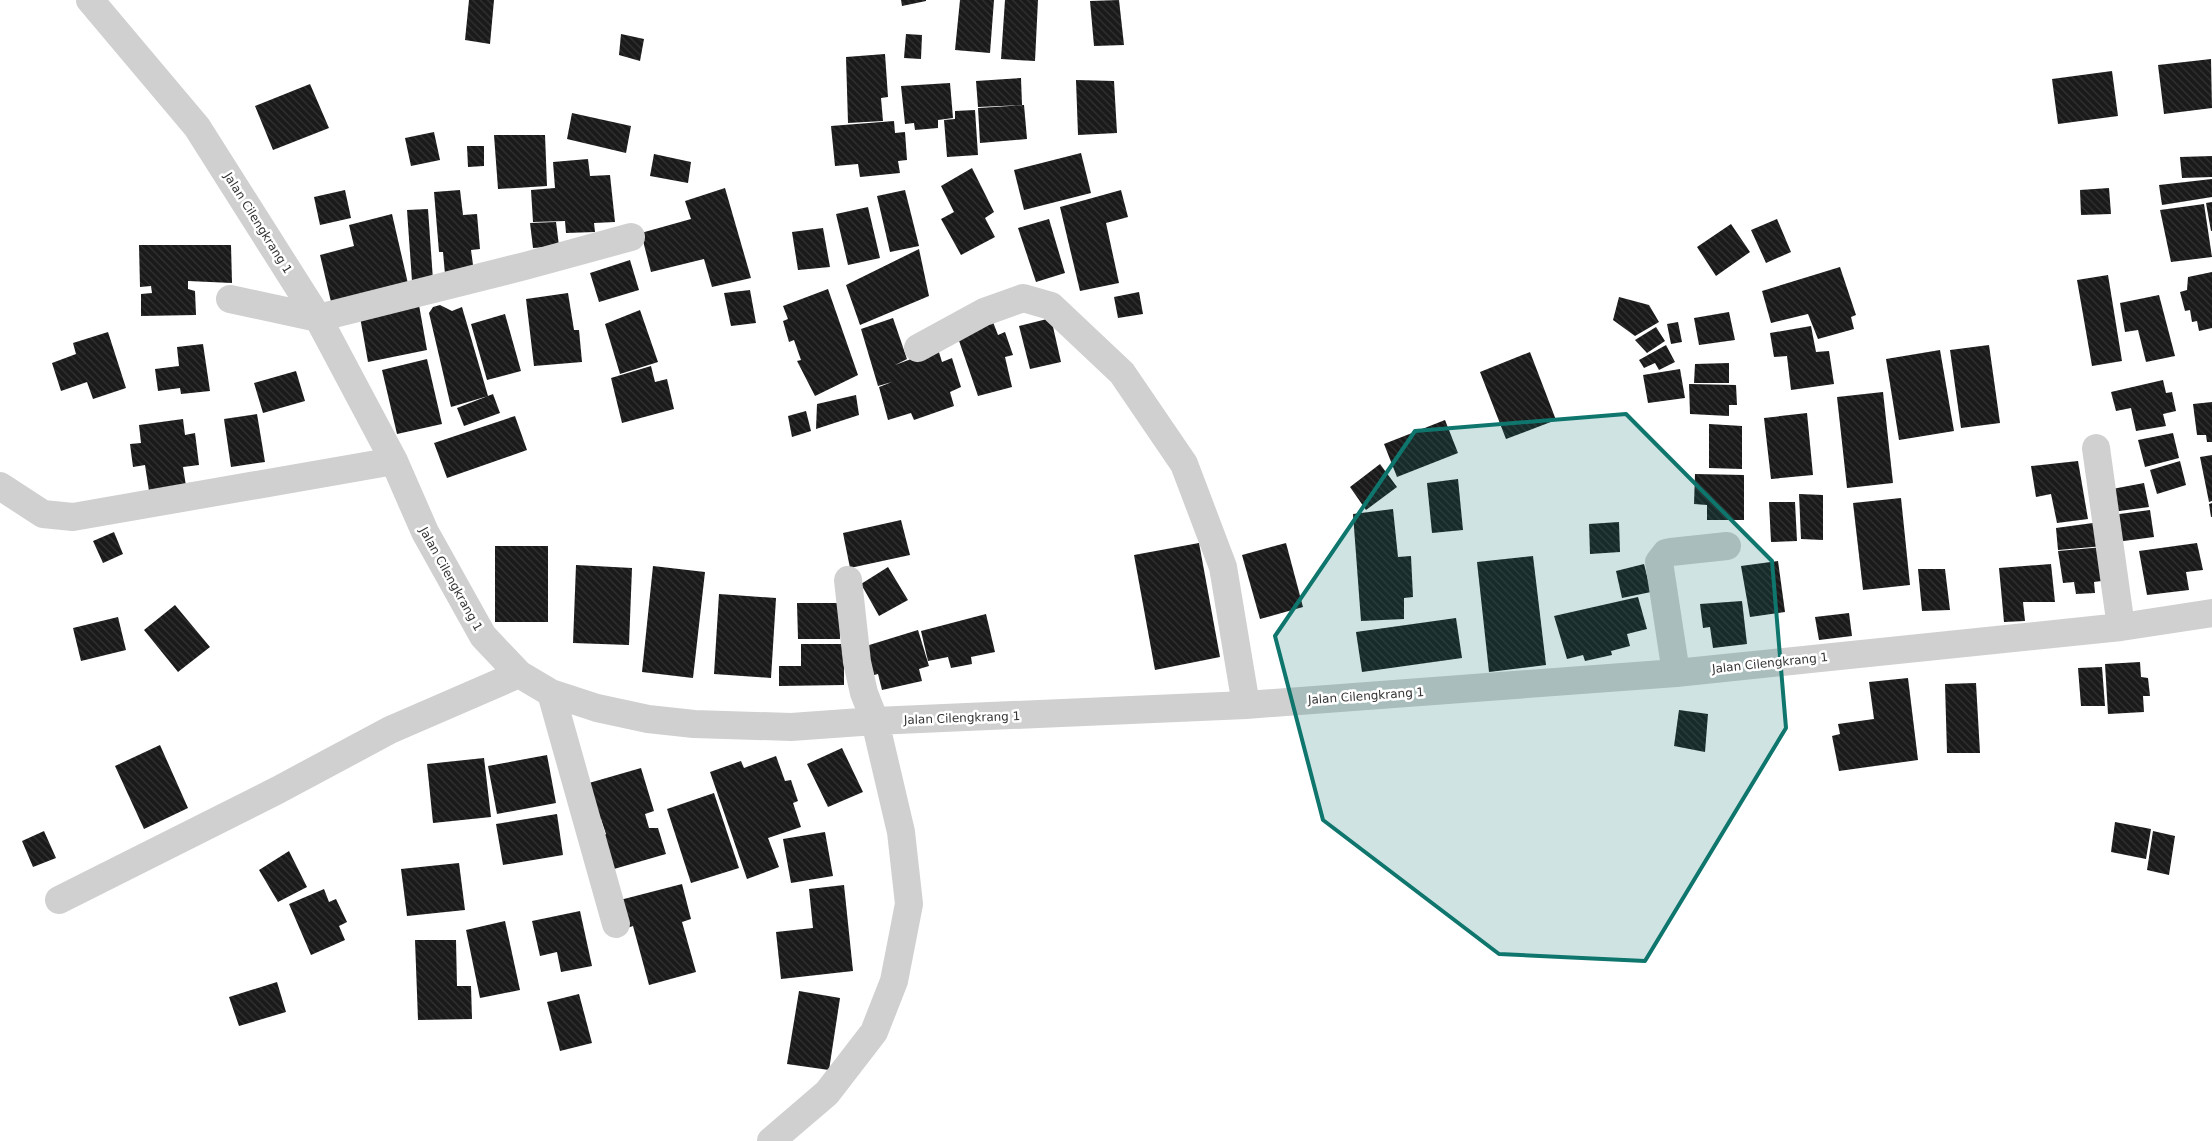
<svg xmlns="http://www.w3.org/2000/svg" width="2212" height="1141" viewBox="0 0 2212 1141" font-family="'DejaVu Sans',sans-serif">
	<defs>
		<pattern id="building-back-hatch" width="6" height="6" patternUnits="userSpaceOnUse" patternTransform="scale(1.25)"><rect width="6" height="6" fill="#1a1a1a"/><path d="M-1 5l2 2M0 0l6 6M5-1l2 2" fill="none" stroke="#333"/></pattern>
	</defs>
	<rect width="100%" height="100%" fill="#fff"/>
	<path fill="url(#building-back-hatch)" d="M469 0H494L490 44 465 40Z
		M901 0H926V1L902 6Z
		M960 0H994L990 53 955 50Z
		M1005 0H1038L1035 61 1001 59Z
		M1119 0 1124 45 1094 46 1090 1Z
		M621 34 644 39 640 61 619 55Z
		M906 34 922 35 921 59 904 58Z
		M885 54 888 97 881 98 883 121 848 123 846 57Z
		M2211 59 2212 108 2164 114 2158 65Z
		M2112 71 2118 116 2058 124 2052 79Z
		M1021 78 1022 105 978 107 976 81Z
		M1076 80 1114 81 1117 133 1078 135Z
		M950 83 953 118 938 120V128L915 130 914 123 905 124 901 86Z
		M310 84 329 128 273 150 255 106Z
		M1024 105 1027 139 980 143 978 108Z
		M975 110 978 155 947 157 944 120 955 119V111Z
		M572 113 631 126 626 153 567 139Z
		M894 121 895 133 905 132 907 160 898 161 900 173 860 177 858 164 835 166 831 126Z
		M434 132 440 160 411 166 405 138Z
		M494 135H545L547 186 498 189Z
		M467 146H484V166L468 167Z
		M1081 153 1091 193 1024 210 1014 170Z
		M654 154 691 162 688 183 650 176Z
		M2212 156V177L2182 178 2180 157Z
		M588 159 590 176 610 175 615 222 594 223 595 232 566 233 565 221 533 222 531 190 555 188 553 162Z
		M972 168 994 212 985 218 995 237 961 255 941 219 954 212 941 186Z
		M2212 179V197L2162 205 2159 185Z
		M725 188 751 278 712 287 704 259 651 272 641 233 691 219 685 201Z
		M2109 188 2111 214 2081 215 2080 190Z
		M345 190 351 218 320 225 314 197Z
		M460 190 463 215 477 214 480 249 471 250 474 272 445 274 443 252H439L434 192Z
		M905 190 919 246 890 252 877 196Z
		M1121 190 1128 217 1106 223 1119 283 1080 291 1060 207Z
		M2212 202V231H2211L2206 203Z
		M2204 204 2212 257 2171 262 2160 210Z
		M868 207 880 258 848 265 836 214Z
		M428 209 433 280 412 281 407 210Z
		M392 214 409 288 332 306 320 255 354 246 349 225Z
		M1049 219 1065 273 1036 282 1018 228Z
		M1777 219 1791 252 1766 263 1751 230Z
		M556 222 559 246 533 248 530 223Z
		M1731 224 1750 252 1716 276 1697 247Z
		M823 228 830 267 798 270 792 232Z
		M139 245H231L232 283 188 281V289L195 291 196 315 141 316V294L152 293 151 286 140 287Z
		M919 249 929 296 860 325 846 285Z
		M630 260 639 290 599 302 590 273Z
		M1840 267 1856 315 1851 317 1854 329 1818 339 1808 314 1771 323 1762 291Z
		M2212 272V328L2199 331 2197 321 2192 322 2190 310 2185 311 2180 292 2187 290 2188 277Z
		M2108 275 2122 361 2092 366 2077 280Z
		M828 289 858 375 815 396 797 361 801 360 794 340 789 342 783 321 788 319 783 306Z
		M750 290 756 323 731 326 724 293Z
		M1139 292 1143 314 1118 318 1114 297Z
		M568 293 574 330H579L582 362 534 366 526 299Z
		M2159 295 2175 356 2146 362 2138 330 2125 332 2120 303Z
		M1619 297 1649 305 1659 322 1635 336 1613 320Z
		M419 305 427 350 368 362 360 317Z
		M440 305 452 311 462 307 488 396 451 407 429 313 433 307Z
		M640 310 658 362 620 374 605 324Z
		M1729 312 1735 340 1699 345 1694 318Z
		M505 314 521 371 487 380 471 324Z
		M893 318 907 359 895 365 938 349 942 362 952 358 961 387 950 392 954 406 914 420 911 413 888 420 879 387 892 382 878 386 861 329Z
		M1051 318 1061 362 1030 369 1019 326Z
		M993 322 998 335 1005 332 1013 355 1005 357 1012 387 978 396 957 335Z
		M1678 322 1682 342 1671 344 1667 324Z
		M1811 326 1816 352 1829 351 1834 384 1791 390 1787 356 1774 357 1770 333Z
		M1656 327 1665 341 1647 353 1635 340Z
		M108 332 126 388 93 399 87 382 61 391 52 363 76 354 73 343Z
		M203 344 210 391 181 394 180 388 158 391 155 369 179 366 177 347Z
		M1666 345 1675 362 1659 370 1655 363 1644 368 1639 360Z
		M1989 345 2000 423 1961 428 1950 350Z
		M1940 350 1954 431 1899 440 1886 359Z
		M1530 352 1556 420 1506 439 1480 372Z
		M427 359 442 424 397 434 382 370Z
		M1729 363V383H1694L1695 364Z
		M651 366 655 382 667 379 674 409 622 423 611 378Z
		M1680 369 1685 398 1648 403 1643 375Z
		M296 371 305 401 263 413 254 383Z
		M2163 380 2166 393 2172 392 2176 411 2163 414 2166 426 2136 431 2131 408 2116 411 2111 392Z
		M1689 384 1736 385 1737 405H1729V416L1690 414Z
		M1883 392 1893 483 1847 488 1837 397Z
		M493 394 500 413 464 426 457 408Z
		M856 395 859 415 816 429 817 404Z
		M2212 402V442H2207L2206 435H2197L2193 404Z
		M806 411 811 431 792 437 788 416Z
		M1807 413 1813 475 1771 479 1764 418Z
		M257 414 265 462 231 467 224 419Z
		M515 416 527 450 447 478 434 443Z
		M183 419 185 435 195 433 199 465 183 467 186 486 149 491 145 465 133 467 130 444 141 443 139 425Z
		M1445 420 1458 453 1397 477 1384 444Z
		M1709 424 1742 426V469L1709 468Z
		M2173 433 2179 458 2145 467 2138 440Z
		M2212 455V501L2209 502 2200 457Z
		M2078 461 2088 519 2057 523 2051 494 2036 497 2031 466Z
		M2180 461 2186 485 2157 494 2150 470Z
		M1380 464 1397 487 1366 510 1350 487Z
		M1695 474 1744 475V520H1707V505L1694 504Z
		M1458 479 1463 530 1432 533 1427 483Z
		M2144 483 2149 507 2112 512 2107 490Z
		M1799 494 1823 495V540L1801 539Z
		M1901 498 1910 585 1863 590 1853 503Z
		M1769 502H1795L1797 541 1771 542Z
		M2212 503V517H2211L2209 504Z
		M1393 509 1398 557 1411 556 1413 597 1404 598V619L1361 621 1353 514Z
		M2150 510 2154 537 2116 542 2112 515Z
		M901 520 910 555 850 568 843 533Z
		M1619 522 1620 552 1590 554 1589 524Z
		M2100 522 2104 546 2058 550 2056 528Z
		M114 532 123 554 103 563 93 541Z
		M1199 543 1220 657 1155 670 1134 555Z
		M1286 543 1303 607 1260 619 1242 555Z
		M2197 543 2203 570 2186 572 2189 590 2147 595 2139 551Z
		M495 546H548V622H495Z
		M2104 547 2109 580 2094 582 2095 593 2076 594 2074 582 2063 583 2058 551Z
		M1533 556 1546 665 1489 672 1477 562Z
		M1778 561 1785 612 1750 617 1741 566Z
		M1644 564 1651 592 1622 598 1616 571Z
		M2051 564 2055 602H2023L2025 621 2004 622 1999 568Z
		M576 565 632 568 629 645 573 643Z
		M653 566 705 572 693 678 642 672Z
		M888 567 908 600 879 616 861 584Z
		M1918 569H1945L1950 610 1922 611Z
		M719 594 776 598 771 678 714 674Z
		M1638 597 1647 629 1627 634 1630 646 1611 651 1612 655 1585 661 1583 655 1567 659 1554 616Z
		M1742 601 1747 644 1713 648 1710 627 1703 628 1700 604Z
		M797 603H840V639H798Z
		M175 605 210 647 178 672 144 630Z
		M1849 613 1852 636 1819 640 1815 617Z
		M986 614 995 652 971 657 972 664 951 668 948 657 928 661 921 631Z
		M118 617 126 650 81 661 73 628Z
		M1456 618 1462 658 1362 672 1356 632Z
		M918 630 929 666 919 669 922 681 882 690 878 674 874 675 866 646Z
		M801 644H844V685L779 686V666H801Z
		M2140 662 2141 677 2148 678 2150 696H2143L2144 712 2108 714 2105 664Z
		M2102 667 2105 706H2081L2078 668Z
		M1908 678 1918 760 1839 771 1832 736 1840 734 1838 724 1874 719 1869 682Z
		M1976 683 1980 753H1947L1945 684Z
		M1679 710 1708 714 1705 752 1674 746Z
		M160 745 188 808 144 829 115 766Z
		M842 748 863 792 828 807 807 764Z
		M547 755 556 803 497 814 488 766Z
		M776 756 785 781 791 780 798 801 793 803 801 827 768 838 779 867 747 879 710 772 741 761 744 768Z
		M484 758 491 817 433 823 427 764Z
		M641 768 654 811 645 814 649 828H658L666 854 607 871 598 840 606 834 601 819H592L582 785Z
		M714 793 739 868 691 883 667 809Z
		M557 814 563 855 503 865 496 824Z
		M2115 822 2151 829 2146 859 2111 852Z
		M44 831 56 858 33 867 22 841Z
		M2153 831 2175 836 2169 875 2147 870Z
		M825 832 833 876 791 883 783 839Z
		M289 851 307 887 278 902 259 870Z
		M459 863 465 910 407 916 401 869Z
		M682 884 691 919 682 922 696 972 649 985 633 926 627 928 620 900Z
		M844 885 853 971 781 979 776 932 813 928 809 889Z
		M324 889 329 902 336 899 347 922 339 926 345 940 311 955 289 904Z
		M580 911 592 966 561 972 557 952 540 956 532 921Z
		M505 921 520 990 480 998 466 930Z
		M415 940H456L457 986H471L472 1019 418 1020Z
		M277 982 286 1012 239 1026 229 997Z
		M799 991 840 998 829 1070 787 1064Z
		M579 994 592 1043 560 1051 547 1002Z"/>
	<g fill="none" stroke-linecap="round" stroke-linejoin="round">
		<path stroke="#d0d0d0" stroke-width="28" d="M90 0 197 127 318 318 394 461 425 532 483 636 519 674 551 693 597 708 648 719 694 724 791 727 875 721 1246 705 1676 673 2121 627 2212 613
			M230 299 318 318 525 266 631 237
			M918 348 984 312 1023 298 1051 306 1122 373 1184 464 1223 567 1246 705
			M2096 448 2121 627
			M0 486 43 514 73 517 394 461
			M1676 673 1659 562 1666 553 1671 552 1727 546
			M551 693 616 924
			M59 900 278 790 390 730 519 674
			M771 1141 827 1093 874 1032 894 981 909 904 901 832 875 721 864 693 857 662 848 580"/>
	</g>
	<path fill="#0f766e" fill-opacity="0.2" stroke="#0f766e" stroke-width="4" stroke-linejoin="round" d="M1626 414 1772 561 1786 728 1645 961 1499 954 1323 820 1275 636 1415 431Z"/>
	<g text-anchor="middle" stroke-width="5" stroke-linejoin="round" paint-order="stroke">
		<g font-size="12" fill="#333" stroke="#fff">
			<text transform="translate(258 223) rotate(58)" y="4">Jalan Cilengkrang 1</text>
			<text transform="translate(451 579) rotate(61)" y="4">Jalan Cilengkrang 1</text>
			<text transform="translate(1770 663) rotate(-6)" y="4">Jalan Cilengkrang 1</text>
			<text transform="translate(1366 696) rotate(-4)" y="4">Jalan Cilengkrang 1</text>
			<text transform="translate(962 718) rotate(-2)" y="4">Jalan Cilengkrang 1</text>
		</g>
	</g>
</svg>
